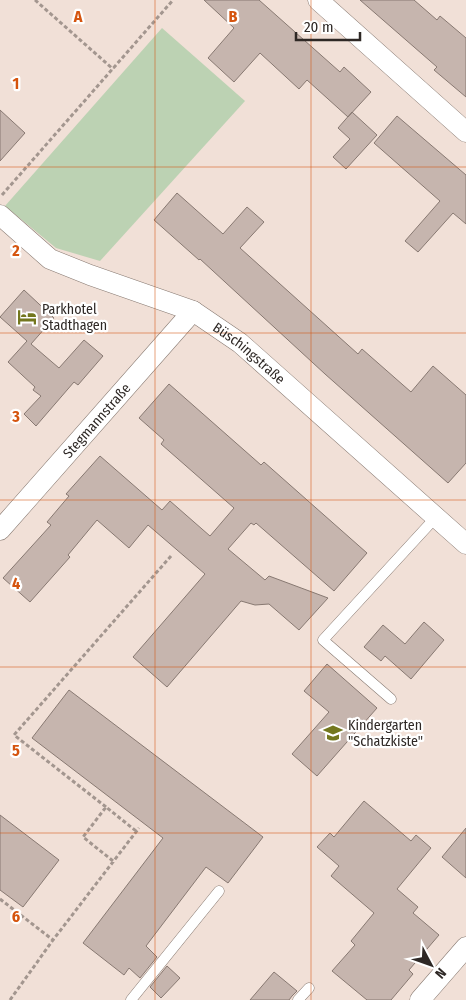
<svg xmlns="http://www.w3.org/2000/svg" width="466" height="1000" viewBox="0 0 466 1000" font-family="'Fira Sans Condensed',sans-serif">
	<rect width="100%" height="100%" fill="#f1e0d7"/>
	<path fill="#bcd2b3" d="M162 28 245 101 100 261 56 248 5 206Z"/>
	<path fill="#c6b5ae" stroke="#887972" d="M204 0H259L340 72 344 67 371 92 348 117 307 80 299 89 260 53 234 82 208 58 234 28Z
		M360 0H414L437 20 440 16 466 38V97L434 70 437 67Z
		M0 110 25 133 0 161Z
		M352 112 377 135 346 169 333 157 350 139 338 128Z
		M397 116 466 175V224L453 213 418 252 405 241 440 201 374 143Z
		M177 193 223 234 247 207 264 222 240 248 358 354 362 349 411 392 433 366 466 395V463L448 483 325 374 200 259 199 260 154 220Z
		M24 290 54 318 31 344 59 368 84 340 103 356 78 385 74 382 36 426 24 414 41 396 33 390 35 387 8 362 27 341 0 317Z
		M169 384 261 465 264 462 367 553 334 591 256 523 254 525 251 523 228 549 265 580 269 576 328 598 299 630 269 604 255 605 241 601 167 687 133 657 205 574 148 525 129 548 97 520 68 555 70 557 30 602 3 578 51 525 47 522 69 496 66 494 100 456 162 510 170 501 210 536 234 508 161 444 164 440 139 418Z
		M424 622 444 640 411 679 385 656 381 661 364 647 383 625 405 644Z
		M327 664 377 708 317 776 292 754 329 712 304 691Z
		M69 690 263 837 228 883 206 867 146 946 157 957 140 978 129 968 124 975 83 943 163 838 32 738Z
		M364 801 411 841 416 835 431 848 397 889 418 907 413 913 439 935 409 970 413 974 391 1000H367L332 971 355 945 351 941 374 913 331 876 339 866 317 847 330 833 334 837Z
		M0 815 59 860 23 907 0 890Z
		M466 828V878L442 857Z
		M167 966 180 978 161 998 150 987Z
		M274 972 297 991 292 996 289 1000H250Z"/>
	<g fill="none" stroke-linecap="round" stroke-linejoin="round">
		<g stroke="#887a72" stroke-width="11">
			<path id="lane" d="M391 699 323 640 436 517
				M131 1000 219 891
				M298 1000 309 988"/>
		</g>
		<g stroke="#887a72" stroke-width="21">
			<g id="street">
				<path d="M318 0 466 132"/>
				<path id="s1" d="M0 215 50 259 90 275 193 311 240 343 466 544"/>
				<path id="s2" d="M0 530 193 311"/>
				<path d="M420 1000 466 947"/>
			</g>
		</g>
		<path stroke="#a3968f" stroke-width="3" stroke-dasharray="4 2.5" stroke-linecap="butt" d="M35 0 113 69
			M2 195 173 0
			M106 807 14 735 171 556
			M113 861 83 837 106 807 136 831
			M0 899 53 940
			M10 1000 53 940 139 828"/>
		<use href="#lane" stroke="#fff" stroke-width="10"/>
		<use href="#street" stroke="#fff" stroke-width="20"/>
	</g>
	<path fill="none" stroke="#d5540e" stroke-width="1" stroke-opacity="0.55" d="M155 0V1000M311 0V1000M0 167H466M0 333H466M0 500H466M0 667H466M0 833H466"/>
	<defs>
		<g id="hotel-bare" transform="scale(1.5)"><path d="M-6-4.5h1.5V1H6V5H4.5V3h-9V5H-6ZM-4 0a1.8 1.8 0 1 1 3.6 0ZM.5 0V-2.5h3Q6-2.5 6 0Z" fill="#73771e" stroke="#fff" stroke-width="2.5" paint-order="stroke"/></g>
		<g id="school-bare" transform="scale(1.5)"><path d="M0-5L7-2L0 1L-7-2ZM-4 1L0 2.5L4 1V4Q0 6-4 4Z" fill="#73771e" stroke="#fff" stroke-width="2.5" paint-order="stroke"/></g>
	</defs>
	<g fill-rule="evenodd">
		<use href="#hotel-bare" x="27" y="317"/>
		<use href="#school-bare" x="333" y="733"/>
	</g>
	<g text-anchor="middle" stroke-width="4.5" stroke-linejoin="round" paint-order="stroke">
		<g font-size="14" fill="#2e2825" stroke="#fff" text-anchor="start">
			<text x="42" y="314">Parkhotel<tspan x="42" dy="16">Stadthagen</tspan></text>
			<text x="348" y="730">Kindergarten<tspan x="348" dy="16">"Schatzkiste"</tspan></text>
		</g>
		<g font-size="14" fill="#2e2825" stroke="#fff">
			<text dy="5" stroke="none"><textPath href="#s1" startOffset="289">Büschingstraße</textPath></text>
			<text dy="5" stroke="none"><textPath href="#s2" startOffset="146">Stegmannstraße</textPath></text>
		</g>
	</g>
	<g font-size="16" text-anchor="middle" font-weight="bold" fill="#d5540e" stroke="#fff" stroke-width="4.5" stroke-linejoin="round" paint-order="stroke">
		<text x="78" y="22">A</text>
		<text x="233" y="22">B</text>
		<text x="16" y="89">1</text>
		<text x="16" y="256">2</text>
		<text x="16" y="422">3</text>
		<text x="16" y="589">4</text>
		<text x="16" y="756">5</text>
		<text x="16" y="922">6</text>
	</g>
	<g transform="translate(431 965) rotate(131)" stroke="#ffffff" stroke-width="4" paint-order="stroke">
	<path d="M0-4L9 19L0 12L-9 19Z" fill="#2e2825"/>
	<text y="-8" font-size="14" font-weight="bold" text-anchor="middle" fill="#2e2825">N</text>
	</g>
	<path d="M296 32v8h64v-8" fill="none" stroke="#2e2825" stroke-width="2.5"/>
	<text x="304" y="32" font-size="15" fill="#2e2825" stroke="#ffffff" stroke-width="4" paint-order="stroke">20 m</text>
</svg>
